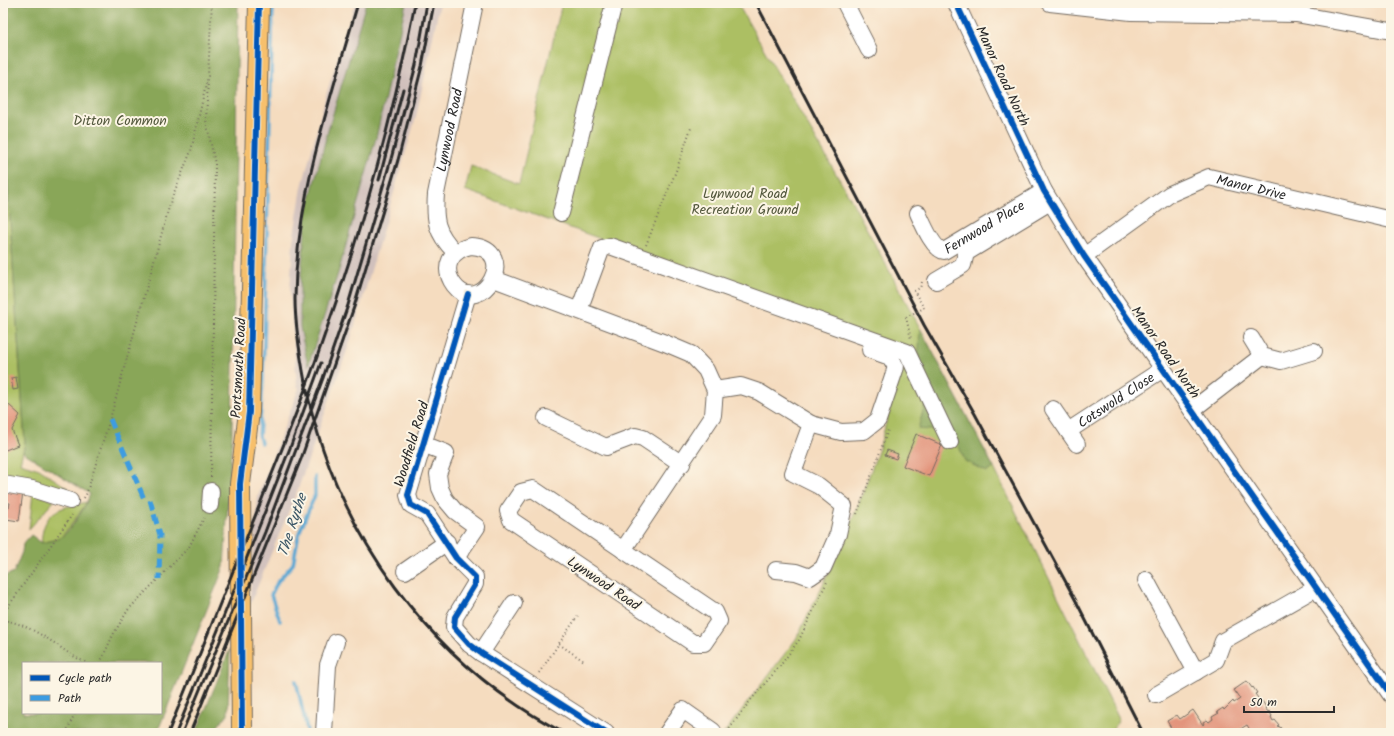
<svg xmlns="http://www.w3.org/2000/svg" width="1394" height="736" viewBox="0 0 1394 736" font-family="Kalam,sans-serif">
	<rect width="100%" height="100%" fill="#fcf5e5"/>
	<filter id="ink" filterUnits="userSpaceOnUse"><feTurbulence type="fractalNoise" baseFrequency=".025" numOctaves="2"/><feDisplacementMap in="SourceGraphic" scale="8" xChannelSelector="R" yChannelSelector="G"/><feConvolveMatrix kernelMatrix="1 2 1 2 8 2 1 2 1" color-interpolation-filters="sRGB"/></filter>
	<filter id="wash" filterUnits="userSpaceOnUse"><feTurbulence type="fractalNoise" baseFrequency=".012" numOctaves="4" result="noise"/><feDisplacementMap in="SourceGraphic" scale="16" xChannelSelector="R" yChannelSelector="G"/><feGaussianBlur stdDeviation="0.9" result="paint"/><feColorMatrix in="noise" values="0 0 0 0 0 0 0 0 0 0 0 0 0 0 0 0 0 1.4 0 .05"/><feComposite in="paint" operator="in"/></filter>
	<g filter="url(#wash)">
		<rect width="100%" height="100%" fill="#f5dcbf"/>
		<path fill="#d0c0bc" d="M355 3H366L327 134 307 210 300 286V327L308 365 376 138 406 3H440L416 117 350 342 298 489 249 607 258 496 299 388 297 386 290 291 293 241 302 187 326 95Z"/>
		<path fill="#acbf63" stroke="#6c7547" d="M562 3H737L849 196 920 328 994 468 1119 719 1112 733H724L796 639 834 562 859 503 880 446 904 353 599 245 601 239 465 190 471 166 519 184Z
			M3 117 25 443 20 463 39 469 69 489V491L57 493 3 482Z
			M33 493 54 501 29 529Z
			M87 502 69 528 60 538 42 543C41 538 42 535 43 530 49 507 67 507 87 502Z"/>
		<path fill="#89a659" stroke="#5a6842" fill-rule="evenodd" d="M3 3H238L232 437 224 567 157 733H3V577L14 572 22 552 23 544 31 535 42 543C47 541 55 541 60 538 71 531 86 506 90 494L23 452 25 443 3 117ZM23 663H161V713H23Z
			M366 3H406L376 138 339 270 308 366 300 327V286L307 210 327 134Z
			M920 328 994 468 987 472 965 461 953 432 918 429 929 390 918 367Z
			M230 649 228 714 212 733H196Z"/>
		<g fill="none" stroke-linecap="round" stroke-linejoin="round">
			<path stroke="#5aa7d3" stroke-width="3.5" d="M261 443 259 436 263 382 273 3
				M280 621 271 595 278 581 293 564 299 533 315 495V477
				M296 681 307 730"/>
		</g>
		<g id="blocks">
			<path fill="#e3957d" d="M16 377 18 389 13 390 11 378Z
				M9 405 20 415 12 430 18 445 3 451V418L6 415 4 413Z
				M916 434 942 445 929 476 903 466Z
				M887 450 898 454 896 459 885 455Z
				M4 491 23 492 19 521 6 519V518L3 517V506L9 507 10 503 3 502Z
				M1247 681 1252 688 1253 687 1257 693 1255 694 1261 702 1262 701 1266 707 1265 708 1268 712 1269 711 1272 716 1271 717 1273 721 1275 720 1279 725 1277 726 1280 727 1284 733H1252L1247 725 1234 733H1174L1167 721 1177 715 1180 719 1193 710 1203 725 1204 724 1203 722 1207 720 1209 722 1213 719 1212 717 1219 713 1217 712 1223 708 1224 710 1233 701 1234 703 1240 699 1234 690Z"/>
		</g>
	</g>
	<g filter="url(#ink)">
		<use href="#blocks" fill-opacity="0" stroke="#72695f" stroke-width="1"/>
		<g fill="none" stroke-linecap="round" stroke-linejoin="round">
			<g stroke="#72695f" stroke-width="18">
				<g id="minor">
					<path d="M845 3 869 50"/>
					<path d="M956 3 1044 191 1084 256 1391 695"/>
					<path d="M1050 3 1131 12 1296 14 1391 31"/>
					<path d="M561 213 614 3"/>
					<path id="s1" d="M918 213C923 224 933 249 944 251L1044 191"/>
					<path d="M471 246C522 249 481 320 454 285 441 267 451 250 471 246Z"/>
					<path id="s2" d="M455 252C436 233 434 220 436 194L475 3"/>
					<path id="s3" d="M1084 256 1170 194 1209 177 1391 220"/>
					<path d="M494 279 665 343 691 354 706 370 715 390 713 415 623 550"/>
					<path d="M936 281 963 265 966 253 1050 202"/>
					<path d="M468 294 408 495 411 505 427 514 456 558 475 577V584L455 617 454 627 469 644 481 653 606 733"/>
					<path d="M579 310 602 248 610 246 907 352 950 442"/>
					<path d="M1251 338 1262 356 1281 361 1314 351"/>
					<path d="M715 390 741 386 759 392 811 424 793 473 819 486 844 506 838 534 823 568 810 577 796 572 776 570"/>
					<path d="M1053 409 1077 444"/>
					<path d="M1192 410 1262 356"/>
					<path d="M546 418 606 447 635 436 643 438 682 464"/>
					<path d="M811 424 841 432 864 431 878 420 896 367 890 357 870 350"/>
					<path id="s4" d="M1068 431 1163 369"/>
					<path d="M423 444 446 453 438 474 440 488 445 499 455 511 477 527 456 558"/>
					<path d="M3 484 32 489 70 501"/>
					<path d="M533 489 715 612 719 621 704 643H693L511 520 508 511 521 492Z"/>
					<path d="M210 505 211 491"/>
					<path d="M405 571 447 542"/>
					<path d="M1146 580 1196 672"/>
					<path d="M481 653 514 603"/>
					<path d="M1156 695 1216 660 1223 641 1316 588"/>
					<path d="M324 733 328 665 336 642"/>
					<path d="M667 733 683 710 713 731"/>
				</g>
			</g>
			<g stroke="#72695f" stroke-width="22">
				<path id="major" d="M242 733 240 484 249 412 259 3"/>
			</g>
			<path stroke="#72695f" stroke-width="2" stroke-dasharray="1 3" stroke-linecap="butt" d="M208 81 206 120 215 164 211 478
				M646 245 676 171 691 128
				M922 282 920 288 914 291 924 308
				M906 317 911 339
				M84 498 86 495 110 419 171 200 191 151 208 76 212 3
				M857 514 888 430
				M3 614 72 515
				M3 620C23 623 40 634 56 644 67 652 76 659 88 663
				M559 644 584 661
				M100 663 114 633 128 610 189 547 204 518
				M539 673 579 614
				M727 732 750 701 780 666 799 640 827 582
				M66 733 75 713"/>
			<use href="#minor" stroke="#fff" stroke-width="16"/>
			<use href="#major" stroke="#f7c06c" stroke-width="20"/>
			<path stroke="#2b2b2b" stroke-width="3" d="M358 3C330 100 296 197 295 299 295 326 300 355 305 382 334 530 430 663 564 733
				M756 3 924 325 975 414 1076 601 1143 733
				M379 180 403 89
				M168 733C199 655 231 577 262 499 281 451 301 403 318 354 359 240 392 122 415 3
				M176 733 229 603 290 448 321 363
				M182 733 265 532 323 378 348 305 391 159 416 65 427 3
				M190 733 301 459 354 307 398 160 422 66 434 3"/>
			<path stroke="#72695f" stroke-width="2" stroke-dasharray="1 3" stroke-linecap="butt" d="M906 317 924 308"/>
			<path stroke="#3d9ce1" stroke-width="5" stroke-dasharray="10 5" stroke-linecap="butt" d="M110 419 145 501
				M150 500 160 535 159 579"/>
			<g stroke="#fcf5e5" stroke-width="8">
				<path id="cycleway" d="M956 3 1044 191 1084 256 1391 695
					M468 294 408 495 411 505 427 514 456 558 475 577V584L455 617 454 627 469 644 481 653 606 733
					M242 733 240 484 249 412 259 3"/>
			</g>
			<use href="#cycleway" stroke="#0057b8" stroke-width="6"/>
		</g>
	</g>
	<g text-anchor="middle" stroke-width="4" stroke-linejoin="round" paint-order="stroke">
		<g font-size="14" fill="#2b2b2b" stroke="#fcf5e5">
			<text transform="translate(1003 76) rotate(65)" y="5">Manor Road North</text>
			<text dy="5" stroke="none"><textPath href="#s2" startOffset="129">Lynwood Road</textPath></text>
			<text dy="5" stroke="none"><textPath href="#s3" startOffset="192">Manor Drive</textPath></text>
			<text dy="5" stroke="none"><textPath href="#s1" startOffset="94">Fernwood Place</textPath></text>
			<text transform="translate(1166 352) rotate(55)" y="5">Manor Road North</text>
			<text transform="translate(238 368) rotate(-87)" y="5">Portsmouth Road</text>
			<text dy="5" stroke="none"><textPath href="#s4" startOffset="57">Cotswold Close</textPath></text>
			<text transform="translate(411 444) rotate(-73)" y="5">Woodfield Road</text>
			<text transform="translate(604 583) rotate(34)" y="5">Lynwood Road</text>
		</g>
		<g font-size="14" fill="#52573c" stroke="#fcf5e5">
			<text x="120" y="125">Ditton Common</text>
			<text x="745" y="198">Lynwood Road<tspan x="745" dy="16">Recreation Ground</tspan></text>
		</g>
		<g font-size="15" font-style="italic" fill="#3b5666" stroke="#fcf5e5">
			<text transform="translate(292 525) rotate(-72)" y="5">The Rythe</text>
		</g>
	</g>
	<rect width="1394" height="736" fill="none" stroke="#fcf5e5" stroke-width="16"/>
	<rect x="22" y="662" width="140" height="52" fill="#fcf5e5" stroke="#a8a49b"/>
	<rect x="30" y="675" width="20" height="6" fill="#0057b8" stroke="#a8a49b"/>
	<text x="58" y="682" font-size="12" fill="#2b2b2b">Cycle path</text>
	<rect x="30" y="695" width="20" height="6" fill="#3d9ce1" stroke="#a8a49b"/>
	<text x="58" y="702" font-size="12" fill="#2b2b2b">Path</text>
	<path d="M1244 706v6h90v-6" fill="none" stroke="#2b2b2b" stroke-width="2"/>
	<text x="1250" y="706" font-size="12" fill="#2b2b2b" stroke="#fcf5e5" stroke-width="3" paint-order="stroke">50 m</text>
</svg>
